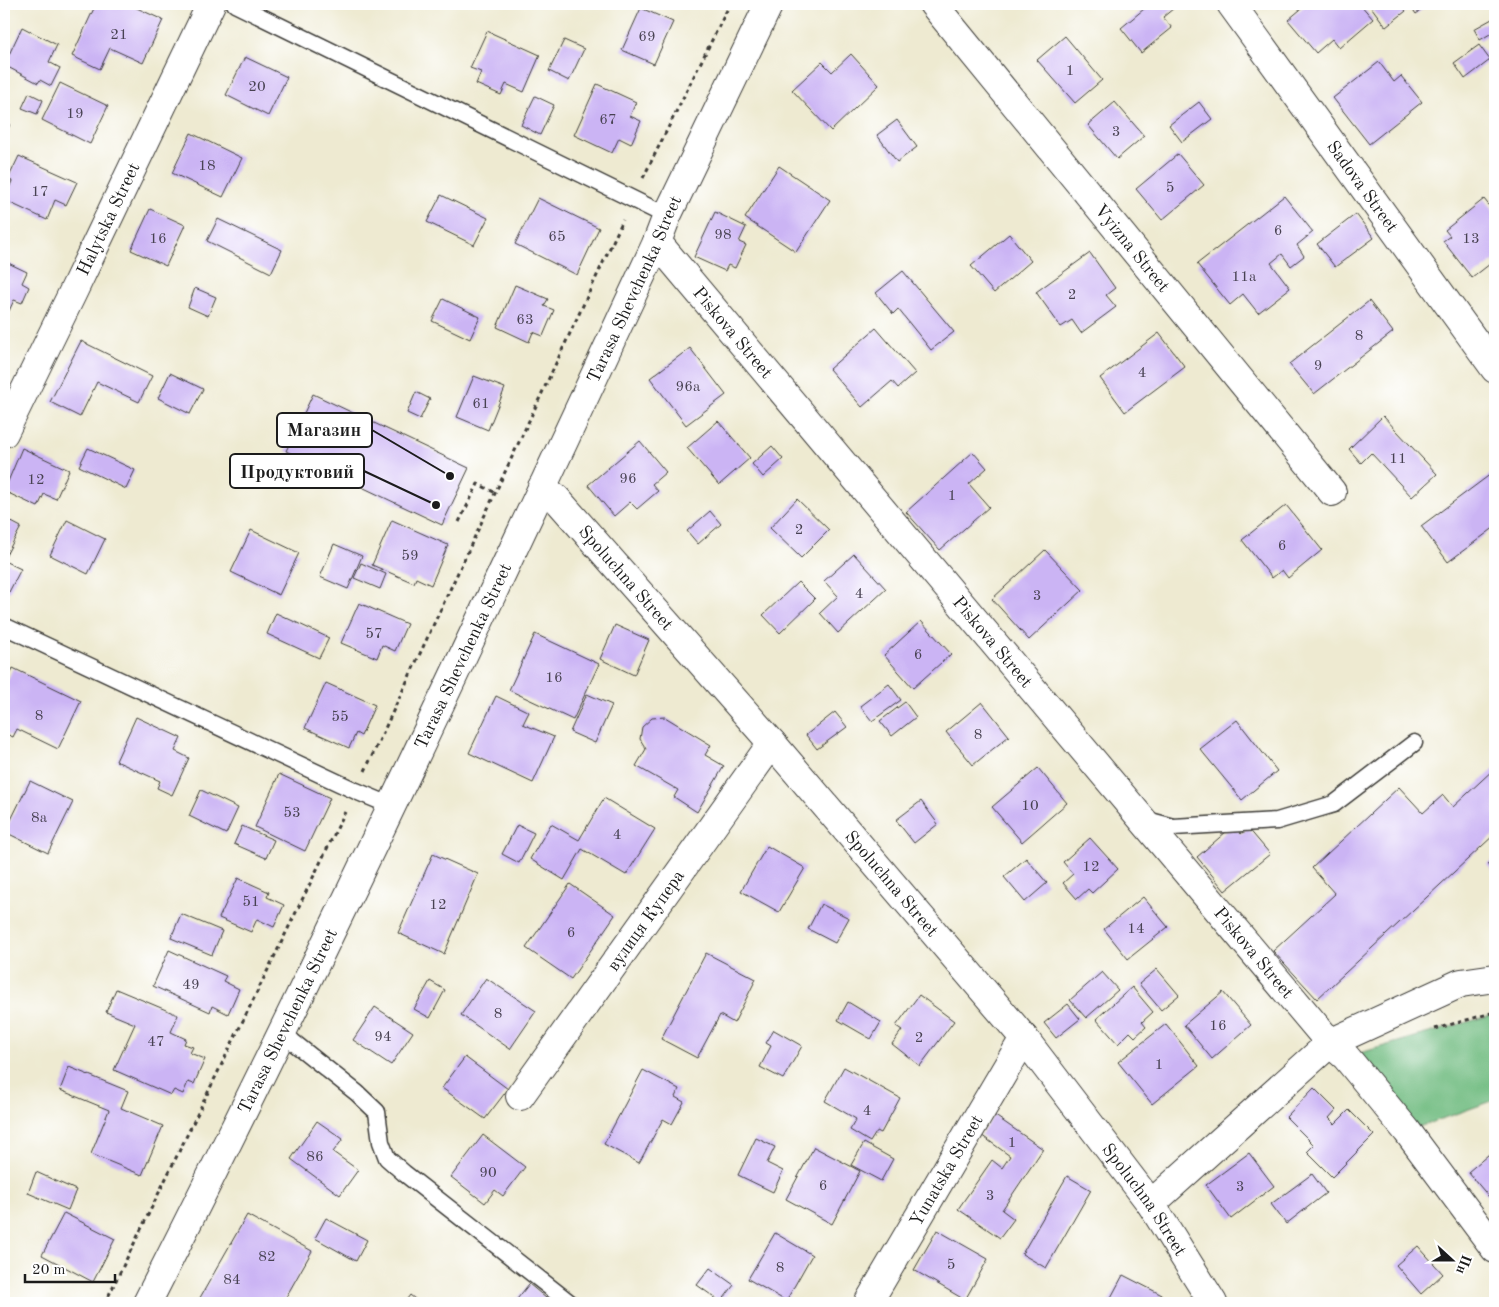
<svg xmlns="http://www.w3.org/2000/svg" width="1499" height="1307" viewBox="0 0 1499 1307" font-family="'Old Standard TT',serif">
	<rect width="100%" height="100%" fill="#fff"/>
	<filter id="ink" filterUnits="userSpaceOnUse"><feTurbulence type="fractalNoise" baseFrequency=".02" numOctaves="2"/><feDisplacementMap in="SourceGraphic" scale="10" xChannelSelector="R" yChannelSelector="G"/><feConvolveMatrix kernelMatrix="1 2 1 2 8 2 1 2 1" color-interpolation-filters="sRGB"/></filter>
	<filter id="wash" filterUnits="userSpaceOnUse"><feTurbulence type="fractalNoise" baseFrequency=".0096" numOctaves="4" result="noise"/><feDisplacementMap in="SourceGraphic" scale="20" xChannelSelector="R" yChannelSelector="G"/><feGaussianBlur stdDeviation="1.12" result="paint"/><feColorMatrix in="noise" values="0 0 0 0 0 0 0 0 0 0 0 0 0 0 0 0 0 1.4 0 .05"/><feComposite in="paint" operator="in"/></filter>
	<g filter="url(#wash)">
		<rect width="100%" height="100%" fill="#eeead1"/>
		<path fill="#75be84" stroke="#486d50" d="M1495 1014V1100L1407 1131 1346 1057Z"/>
		<g id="blocks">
			<path fill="#cbb4f4" d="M96 4H128L163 20 143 63 110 48 100 69 72 56Z
				M1150 4H1179L1163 17 1172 28 1141 53 1121 28Z
				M1307 4H1360L1373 19 1339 48 1332 39 1316 53 1288 20Z
				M1369 4H1400L1406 11 1386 27Z
				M1409 4H1430L1416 14Z
				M641 8 673 22 654 64 622 50Z
				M1492 19 1495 25V31L1480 40 1474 29Z
				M22 27 57 45 49 62 60 68 51 86 40 80 38 83 4 65Z
				M487 31 540 55 524 92 506 84 501 95 476 84 481 72 470 68Z
				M1065 36 1102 80 1075 103 1037 60Z
				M564 40 584 49 569 81 549 71Z
				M1479 45 1490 60 1465 79 1454 63Z
				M851 54 879 85 831 131 792 90 822 62 832 72Z
				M245 57 287 77 268 116 226 95Z
				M1379 62 1394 82 1401 76 1422 102 1369 144 1333 98Z
				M60 83 108 106 90 144 42 120Z
				M597 84 636 102 630 116 641 121 631 144 619 138 612 153 574 135Z
				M29 93 43 100 37 114 22 108Z
				M535 96 554 105 540 135 521 125Z
				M1115 102 1144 136 1117 159 1088 125Z
				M1199 102 1212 119 1182 142 1169 125Z
				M897 120 917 147 897 162 877 135Z
				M4 121 10 124 4 139Z
				M191 133 242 158 223 197 172 173Z
				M1178 154 1204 185 1162 220 1136 189Z
				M19 156 77 182 66 205 55 200 47 220 4 200 12 181 8 179Z
				M779 166 830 200 796 252 745 218Z
				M441 195 488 218 474 245 427 222Z
				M1284 196 1313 232 1297 245 1304 256 1291 266 1282 254 1271 263 1290 288 1258 313 1243 294 1230 305 1197 264Z
				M538 198 599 228 577 275 515 244Z
				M1484 199 1495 213V260L1472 278 1443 241 1450 236 1445 230Z
				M150 209 185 225 166 266 131 250Z
				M715 212 746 227 739 242 746 245 735 268 728 265 725 271 694 257Z
				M1356 214 1374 238 1335 267 1317 244Z
				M218 219 282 250 271 273 207 241Z
				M1009 234 1031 261 994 293 971 266Z
				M1090 253 1115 288 1106 295 1116 307 1081 333 1072 320 1061 327 1036 292Z
				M4 261 27 272 22 283 29 287 22 303 14 300 9 311 4 308Z
				M903 271 954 332 931 350 898 309 893 314 876 293Z
				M515 285 548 299 544 306 554 310 543 336 533 332 529 342 497 327Z
				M195 288 216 297 208 316 188 307Z
				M443 299 480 317 470 339 432 321Z
				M1369 301 1393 332 1314 394 1289 364Z
				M876 328 915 373 898 388 892 381 862 407 829 369Z
				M1159 333 1185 367 1125 412 1100 378Z
				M81 341 152 376 139 402 97 382 80 417 50 402Z
				M690 348 726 395 686 425 650 378Z
				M170 373 203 389 190 414 158 398Z
				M474 376 505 388 488 430 457 417Z
				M416 392 430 399 420 419 407 413Z
				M313 394 469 468 442 525 286 451Z
				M1383 416 1437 474 1412 497 1371 453 1361 463 1349 449Z
				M718 421 750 458 719 485 687 448Z
				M640 441 666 472 652 484 658 491 637 509 630 502 614 516 588 485Z
				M772 446 783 459 763 477 752 464Z
				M22 448 69 470 56 499 44 494 38 507 4 491Z
				M88 448 135 470 126 489 79 466Z
				M973 452 987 468 969 484 989 507 940 550 906 512Z
				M1495 471V527L1448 562 1421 526Z
				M797 499 829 530 801 558 770 528Z
				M1286 505 1322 550 1288 578 1282 570 1272 578 1242 540Z
				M710 511 721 524 698 544 687 531Z
				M4 518 21 527 4 559Z
				M67 520 105 539 88 574 50 555Z
				M392 520 448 545 431 585 416 578 414 583 372 565Z
				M251 530 299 553 279 595 231 572Z
				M334 544 362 556 348 589 320 577Z
				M1045 550 1083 590 1029 640 992 599Z
				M854 554 886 589 838 633 820 613 838 596 824 581Z
				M4 561 21 569 9 592 4 589Z
				M361 563 386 574 380 589 354 578Z
				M798 582 815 599 780 633 763 615Z
				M359 603 407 624 395 651 382 645 377 658 341 643Z
				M276 613 329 638 319 658 267 634Z
				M921 621 951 654 913 688 884 655Z
				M615 625 649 640 634 675 600 659Z
				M535 634 599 664 573 720 509 690Z
				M13 668 81 701 58 749 17 729 13 737 4 733V688Z
				M326 683 375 705 361 736 356 733 349 748 305 728Z
				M889 684 901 700 872 721 860 706Z
				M587 694 612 705 595 743 570 732Z
				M496 696 529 712 523 724 554 737 533 783 469 753Z
				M905 702 916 717 892 736 880 721Z
				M982 702 1009 736 973 765 946 732Z
				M835 712 847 727 817 749 806 735Z
				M136 717 181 738 175 751 189 758 172 795 157 788 160 781 116 761Z
				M665 717 711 745 705 755 724 766 697 812 674 797 678 790 636 766 646 749 640 739 642 727 652 718Z
				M1237 720 1277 771 1242 800 1200 749Z
				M1038 768 1067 803 1022 842 992 807Z
				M1495 768V834L1317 999 1273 951 1335 894 1312 868 1399 787 1423 813 1443 795 1453 807Z
				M279 774 330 798 305 851 255 827Z
				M30 781 73 802 48 853 5 832Z
				M201 790 238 808 226 834 189 816Z
				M604 798 655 829 626 875 582 849 564 880 530 859 551 824 579 840Z
				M921 801 938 824 914 843 896 820Z
				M517 825 534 833 519 863 502 854Z
				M1234 825 1241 834 1248 828 1270 854 1225 891 1197 857Z
				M242 826 274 840 266 858 234 844Z
				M1090 838 1118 869 1092 893 1088 889 1077 899 1063 883 1073 874 1063 862Z
				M767 846 805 868 779 912 741 891Z
				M433 854 478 874 444 954 398 933Z
				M1495 857V874L1487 864Z
				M1026 858 1047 883 1025 902 1004 877Z
				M238 878 269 892 267 897 284 905 274 927 257 919 251 932 219 918Z
				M570 884 615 915 571 979 526 948Z
				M1143 897 1168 927 1128 959 1104 929Z
				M821 904 849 918 835 943 808 929Z
				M181 914 222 931 212 955 171 938Z
				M169 950 226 976 223 981 239 989 228 1014 212 1006 210 1012 153 986Z
				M706 953 756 979 734 1023 720 1015 697 1058 661 1039Z
				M1157 969 1179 995 1161 1010 1139 984Z
				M1102 972 1118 990 1086 1018 1070 1000Z
				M486 978 536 1011 510 1049 461 1015Z
				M430 981 445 990 430 1018 414 1009Z
				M1132 987 1153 1012 1142 1022 1146 1027 1135 1037 1130 1032 1118 1044 1096 1019Z
				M116 989 178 1015 171 1032 186 1039 184 1044 193 1047 190 1053 205 1059 194 1084 188 1082 183 1094 174 1090 171 1095 114 1070 135 1024 106 1012Z
				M1223 992 1251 1025 1212 1059 1184 1025Z
				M919 995 954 1021 920 1066 892 1044 902 1030 896 1026Z
				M848 1002 881 1022 871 1039 838 1020Z
				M1068 1004 1080 1019 1056 1038 1044 1023Z
				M375 1007 413 1032 391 1065 353 1040Z
				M1166 1024 1199 1066 1152 1104 1118 1062Z
				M774 1030 802 1046 783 1079 760 1067 771 1046 766 1043Z
				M465 1057 508 1089 485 1119 442 1088Z
				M69 1067 128 1091 121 1108 163 1126 142 1175 91 1154 109 1110 60 1090Z
				M844 1067 900 1098 881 1133 877 1131 870 1142 850 1130 856 1119 825 1101Z
				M643 1070 679 1089 675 1097 684 1102 672 1124 663 1119 639 1163 604 1144Z
				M1314 1088 1336 1110 1329 1118 1335 1124 1349 1110 1374 1135 1332 1177 1307 1152 1314 1145 1286 1117Z
				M994 1115 1043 1149 1002 1210 1014 1219 1000 1238 958 1209 992 1160 1002 1168 1010 1156 981 1135Z
				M317 1121 343 1139 333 1152 358 1170 340 1195 291 1159Z
				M483 1135 525 1167 503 1196 495 1190 485 1203 451 1177Z
				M756 1138 775 1147 767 1163 783 1171 773 1192 738 1175Z
				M864 1143 893 1159 881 1181 851 1165Z
				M814 1147 860 1171 832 1224 786 1199Z
				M1495 1149V1204L1468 1172Z
				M1249 1153 1274 1186 1231 1219 1206 1185Z
				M36 1172 76 1190 68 1210 28 1193Z
				M1312 1174 1326 1193 1286 1224 1271 1204Z
				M1067 1176 1091 1190 1046 1268 1022 1254Z
				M64 1213 115 1239 93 1282 42 1255Z
				M247 1215 312 1251 286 1297 283 1303H197Z
				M326 1218 367 1240 356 1261 315 1238Z
				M937 1230 988 1259 965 1300 914 1270Z
				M775 1233 812 1255 786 1301 748 1279Z
				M1418 1246 1443 1274 1421 1294 1396 1265Z
				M710 1268 734 1285 721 1302 697 1285Z
				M1123 1275 1162 1295 1157 1303H1108Z
				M529 1284 552 1303H514Z
				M410 1295 420 1303H404Z"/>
		</g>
	</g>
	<g filter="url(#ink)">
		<use href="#blocks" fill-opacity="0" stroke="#3c3b37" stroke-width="1"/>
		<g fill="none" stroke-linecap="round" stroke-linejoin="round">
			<g stroke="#3c3b37" stroke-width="19">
				<path id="service" d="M235 4 667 216
					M4 626 356 791 392 806
					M1143 819 1173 827 1277 821 1334 804 1414 743
					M283 1032 293 1042 357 1093 377 1112 381 1142 387 1158 404 1173 570 1303"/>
			</g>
			<g stroke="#3c3b37" stroke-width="30">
				<g id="minor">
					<path id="s1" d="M933 4 1332 492"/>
					<path id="s2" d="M1231 4 1495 369"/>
					<path id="s3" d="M657 242 1330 1043 1346 1057 1407 1131 1495 1249"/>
					<path id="s4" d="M4 433 72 294 211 4"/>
					<path id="s5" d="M542 487 556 498 772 743 1024 1038 1151 1204 1213 1303"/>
					<path id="s6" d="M520 1096 772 743"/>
					<path d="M1151 1204 1330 1043 1461 983 1495 978"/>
					<path id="s7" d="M868 1303 1024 1038"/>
				</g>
			</g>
			<g stroke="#3c3b37" stroke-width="30">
				<g id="tertiary">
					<path id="s8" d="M147 1303C325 953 491 598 657 242L667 216 769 4"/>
				</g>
			</g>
			<path stroke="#3c3b37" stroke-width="3" stroke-dasharray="4 4" stroke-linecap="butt" d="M643 178 730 4
				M459 522 478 484 496 493
				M365 771 623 220
				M1435 1029 1495 1012
				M105 1303 345 812"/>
			<use href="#service" stroke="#fff" stroke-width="16"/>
			<use href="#minor" stroke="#fff" stroke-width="28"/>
			<use href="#tertiary" stroke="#fff" stroke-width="28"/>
		</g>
	</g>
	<g text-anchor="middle" stroke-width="4" stroke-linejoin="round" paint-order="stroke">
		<g font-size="15" fill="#484252">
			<text x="119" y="39">21</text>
			<text x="647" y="41">69</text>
			<text x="1070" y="75">1</text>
			<text x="257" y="91">20</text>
			<text x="75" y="118">19</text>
			<text x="608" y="124">67</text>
			<text x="1116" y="136">3</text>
			<text x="207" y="170">18</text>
			<text x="1170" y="192">5</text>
			<text x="40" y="196">17</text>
			<text x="1278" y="235">6</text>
			<text x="723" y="239">98</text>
			<text x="557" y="241">65</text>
			<text x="158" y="243">16</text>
			<text x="1471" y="243">13</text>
			<text x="1244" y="281">11а</text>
			<text x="1072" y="299">2</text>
			<text x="525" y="324">63</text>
			<text x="1359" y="340">8</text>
			<text x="1318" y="370">9</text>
			<text x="1142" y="377">4</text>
			<text x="688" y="391">96а</text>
			<text x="481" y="408">61</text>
			<text x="1398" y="463">11</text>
			<text x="628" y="483">96</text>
			<text x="36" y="484">12</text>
			<text x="952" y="500">1</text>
			<text x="799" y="534">2</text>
			<text x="1282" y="550">6</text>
			<text x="410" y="560">59</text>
			<text x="859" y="598">4</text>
			<text x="1037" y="600">3</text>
			<text x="374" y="638">57</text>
			<text x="918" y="659">6</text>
			<text x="554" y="682">16</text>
			<text x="39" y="720">8</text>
			<text x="340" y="721">55</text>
			<text x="978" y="739">8</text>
			<text x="1030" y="810">10</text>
			<text x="292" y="817">53</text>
			<text x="39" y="822">8а</text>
			<text x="617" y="839">4</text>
			<text x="1091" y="871">12</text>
			<text x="251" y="906">51</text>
			<text x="438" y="909">12</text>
			<text x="1136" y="933">14</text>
			<text x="571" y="937">6</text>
			<text x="191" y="989">49</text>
			<text x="498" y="1018">8</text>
			<text x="1218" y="1030">16</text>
			<text x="383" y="1041">94</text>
			<text x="919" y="1042">2</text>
			<text x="156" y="1046">47</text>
			<text x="1159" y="1069">1</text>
			<text x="867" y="1115">4</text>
			<text x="1012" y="1147">1</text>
			<text x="315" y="1161">86</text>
			<text x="488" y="1177">90</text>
			<text x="823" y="1190">6</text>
			<text x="1240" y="1191">3</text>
			<text x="990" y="1200">3</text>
			<text x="267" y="1261">82</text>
			<text x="951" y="1269">5</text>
			<text x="780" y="1272">8</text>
			<text x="232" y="1284">84</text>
		</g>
		<g font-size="18" fill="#1c1c1c" stroke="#fff">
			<text dy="6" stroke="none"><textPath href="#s2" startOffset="225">Sadova Street</textPath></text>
			<text dy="6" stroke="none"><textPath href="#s4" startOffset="238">Halytska Street</textPath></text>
			<text dy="6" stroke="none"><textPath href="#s1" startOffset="315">Vyizna Street</textPath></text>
			<text dy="6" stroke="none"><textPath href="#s8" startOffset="1125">Tarasa Shevchenka Street</textPath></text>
			<text dy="6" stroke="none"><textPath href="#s3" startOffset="118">Piskova Street</textPath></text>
			<text dy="6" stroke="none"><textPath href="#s5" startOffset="124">Spoluchna Street</textPath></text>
			<text dy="6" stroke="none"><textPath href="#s3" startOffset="522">Piskova Street</textPath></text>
			<text dy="6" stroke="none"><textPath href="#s8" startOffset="720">Tarasa Shevchenka Street</textPath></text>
			<text dy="6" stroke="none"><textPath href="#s5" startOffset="529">Spoluchna Street</textPath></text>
			<text dy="6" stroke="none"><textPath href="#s6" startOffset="216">вулиця Купера</textPath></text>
			<text dy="6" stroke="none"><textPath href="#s3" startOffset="928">Piskova Street</textPath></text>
			<text dy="6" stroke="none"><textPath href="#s8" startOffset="315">Tarasa Shevchenka Street</textPath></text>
			<text dy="6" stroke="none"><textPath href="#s7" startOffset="154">Yunatska Street</textPath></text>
			<text dy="6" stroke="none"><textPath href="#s5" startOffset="934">Spoluchna Street</textPath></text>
		</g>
	</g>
	<path fill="none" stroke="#1c1c1c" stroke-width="2" d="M450 476L372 430M436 505L364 471"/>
	<g fill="#1c1c1c" stroke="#fff" stroke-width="2">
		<circle cx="450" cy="476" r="5"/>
		<circle cx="436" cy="505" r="5"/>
	</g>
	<g fill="#fff" stroke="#1c1c1c" stroke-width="2">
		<rect x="277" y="413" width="95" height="34" rx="5"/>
		<rect x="230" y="454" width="134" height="34" rx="5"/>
	</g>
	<g font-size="19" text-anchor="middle" font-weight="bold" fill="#1c1c1c">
		<text x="324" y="436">Магазин</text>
		<text x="297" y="478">Продуктовий</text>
	</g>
	<rect width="1499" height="1307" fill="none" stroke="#fff" stroke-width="20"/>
	<g transform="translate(1452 1260) rotate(111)" stroke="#ffffff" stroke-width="4" paint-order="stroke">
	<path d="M0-4L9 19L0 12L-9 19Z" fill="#1c1c1c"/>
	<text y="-8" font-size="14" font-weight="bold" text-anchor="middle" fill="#1c1c1c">Пн</text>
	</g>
	<path d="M25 1274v8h90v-8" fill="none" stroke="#1c1c1c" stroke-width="2.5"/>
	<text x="32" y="1274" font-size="15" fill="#1c1c1c" stroke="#ffffff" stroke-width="4" paint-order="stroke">20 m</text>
</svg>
